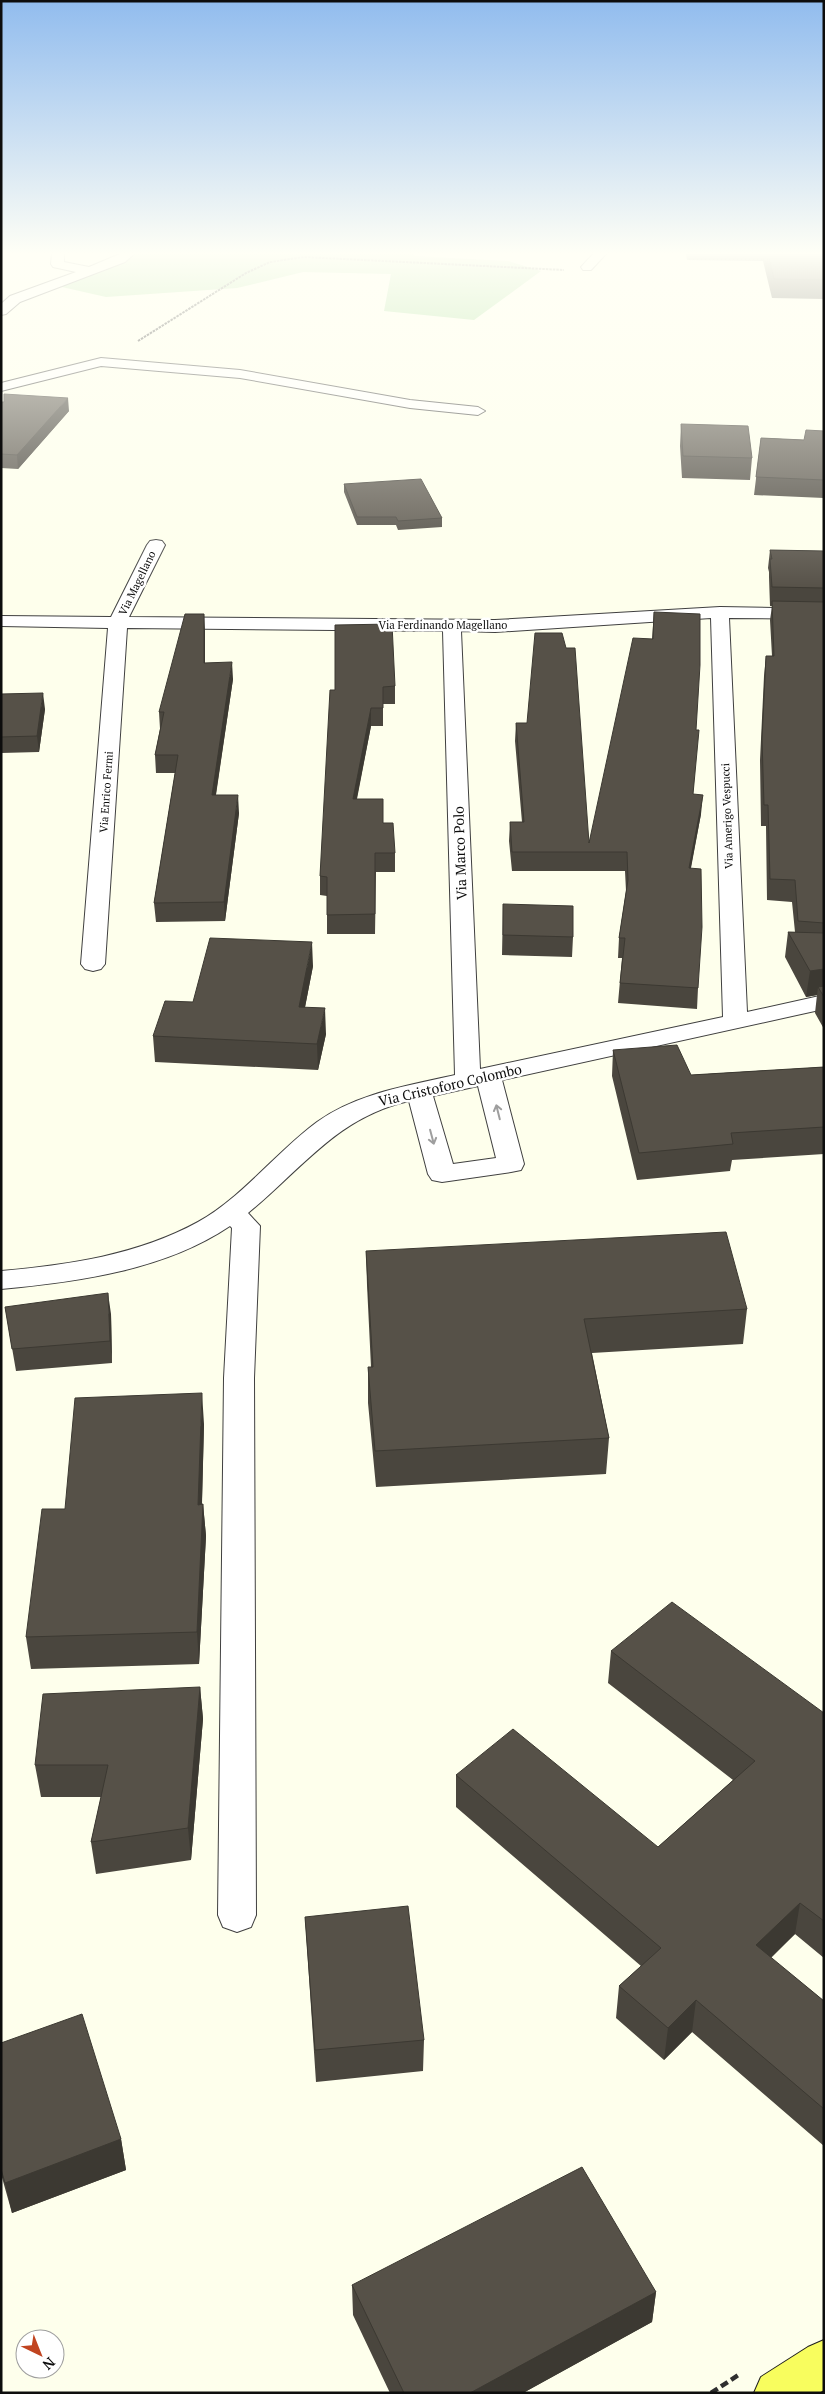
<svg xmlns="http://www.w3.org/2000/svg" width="825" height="2394" viewBox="0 0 825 2394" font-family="'PT Serif',serif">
	<rect width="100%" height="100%" fill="#feffec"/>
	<path fill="#a0dc93" d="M128 254H414L415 256 508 261 541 271 474 320 384 311 391 274 303 272 237 288 106 297 53 285 121 259Z"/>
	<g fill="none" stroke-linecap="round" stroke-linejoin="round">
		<g stroke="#404040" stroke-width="2">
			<path id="minor" d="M52 254H64V262L89 267 120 254H134L125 262 20 302 6 314 1 315V304L10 296 76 272 53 267 51 264Z
				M593 254H606L591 270H583L581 267Z
				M101 358 240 370 410 400 478 407 485 411 478 415 410 408 240 378 101 366 1 391V383Z
				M156 540 162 541 165 545 129 617 495 620 720 607 824 609V619L729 618 747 1012 824 995V1009L502 1080 524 1164 521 1170 511 1172 442 1182 432 1180 428 1174 409 1101C337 1117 302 1169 248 1213L260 1226 254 1378 256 1915 251 1927 237 1932 223 1927 218 1915 224 1378 232 1228 230 1226C165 1270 78 1282 1 1289V1271C68 1265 138 1255 198 1222 244 1196 275 1153 317 1122 358 1093 407 1086 455 1075L443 631 127 628 105 964 101 969 93 971 85 969 81 964 108 628 1 626V616L111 617 147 545 150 541ZM711 618 723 1017 480 1069 461 631 495 632ZM478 1086 496 1158 453 1164 433 1096Z"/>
		</g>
		<g stroke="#1e1e1e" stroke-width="2">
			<path id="major" d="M824 2340V2390L819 2393H754L761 2377 808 2347Z"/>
		</g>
		<path stroke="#2f2f2f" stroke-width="2" stroke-dasharray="2.5 1" stroke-linecap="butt" d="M138 341 246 273 270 262 304 257 564 270"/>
		<path stroke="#2f2f2f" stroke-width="4.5" stroke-dasharray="8 4" stroke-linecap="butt" d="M711 2393 740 2374"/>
		<use href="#minor" fill="#fff" fill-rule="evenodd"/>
		<use href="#major" fill="#f8fd5e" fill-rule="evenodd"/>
	</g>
	<path fill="#4a463e" d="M686 254H824V299L772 298 763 261 687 260Z
		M1 402 69 411 18 469 1 468Z
		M681 424 752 458 750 480 682 478 680 446Z
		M824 431V498L754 495 761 438 804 440Z
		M344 484 442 518V527L398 530 396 525H357L344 492Z
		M770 550 824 551V1029L815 1013 817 995 806 997 785 957 788 932H795L792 902 767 900 766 826H761L760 760 764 676 766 656H772L770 620 772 606H770L769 577V572L768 568Z
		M654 612 696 730 693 794 701 814 691 868 698 988 697 1009 618 1003 622 958H618L619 938 626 891 625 871H512L509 841 510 822H522L515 741 516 723 589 843 652 639Z
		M335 625 395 686V704H383V726H371L357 799 383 823 395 853V872H376L375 934H327V896L320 895V876L335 690Z
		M205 631V663L233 679 216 795 239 813 225 921 156 922 154 903 175 773H156L155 755 160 729 159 712Z
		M1 694 45 709 39 752 1 753Z
		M503 904 573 937 572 957 502 955Z
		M313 966 305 1007 326 1034 318 1070 155 1062 153 1036 193 1002Z
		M613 1050 691 1075 824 1067V1154L732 1160 730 1171 637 1180 612 1076Z
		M366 1251 747 1309 743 1344 592 1353 609 1438 606 1474 376 1487 368 1403V1367H371L367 1285Z
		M5 1307 111 1314 112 1363 16 1371Z
		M204 1424 202 1504H203L206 1536 199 1664 31 1669 26 1637 65 1509Z
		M611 1651 824 1713V1958L795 1934 771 1958 824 2001V2146L692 2032 664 2060 616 2018 619 1986 641 1966 456 1807V1775L658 1847 733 1780 608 1683Z
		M200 1687 203 1719 191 1860 96 1874 91 1842 101 1797H41L35 1765Z
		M305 1917 424 2040 423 2071 316 2082Z
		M1 2043 121 2139 126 2170 12 2213 1 2174Z
		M352 2285 656 2292 652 2322 523 2393H390L353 2315Z"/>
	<path fill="#3c3932" d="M68 398 69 411 18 469 17 455Z
		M204 614 205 631V680L204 663Z
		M232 662 233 679 213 813 212 795Z
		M43 693 45 709 39 752 37 736Z
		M371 708V726L353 817V799Z
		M238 795 239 813 225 921 224 902Z
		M703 795 701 814 687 887 689 868Z
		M312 942 313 966 300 1033 299 1007Z
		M824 969V994L818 987 817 995 806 997 810 971Z
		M325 1008 326 1034 318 1070 317 1044Z
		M108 1293 111 1314 112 1363 110 1341Z
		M202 1393 204 1424 201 1536 198 1505Z
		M203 1504 206 1536 199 1664 197 1632Z
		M200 1687 203 1719 191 1860 188 1828Z
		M800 1903 795 1934 750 1977 756 1945Z
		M696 2000 692 2032 664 2060 668 2028Z
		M121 2139 126 2170 12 2213 5 2183Z
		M656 2292 652 2322 523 2393H470Z"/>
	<path fill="#565148" stroke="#3c3932" d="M768 254H824V280L774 279Z
		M4 394 68 398 17 455 1 454V402H4Z
		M681 424 748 426 752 458 683 456Z
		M806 430 824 431V480L756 477 761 438 804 440Z
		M421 479 442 518 398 521 396 517H357L344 484Z
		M770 550 824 551V588L772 587 770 559H772Z
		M772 601 824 602V923L798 921 795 880 770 879 768 805H764L762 739 766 656H774Z
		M654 612 700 614V665L696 730H699L693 794 703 795 689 868 701 869 702 927 698 988 620 983 625 938H619L628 880 627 852H512L510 822H524L516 723H527L535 633H562L566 648H575L589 843 633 638 653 639Z
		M185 614H204V663L232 662 212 795H238L224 902 154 903 178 755H155L164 712H159Z
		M392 624 395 686 383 687V708H371L353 799H383V823H393L395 853H375V914L327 915V877L320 876 330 690H335V625Z
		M43 693 37 736 1 737V694Z
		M503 904 573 906V937L503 935Z
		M788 932 824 933V969L810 971Z
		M210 938 312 942 299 1007 325 1008 317 1044 153 1036 165 1001 193 1002Z
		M824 986V997L818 987Z
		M677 1045 691 1075 824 1067V1127L731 1133 733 1144 639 1153 613 1050Z
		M726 1232 747 1309 584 1319 609 1438 375 1451 368 1367H373L366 1251Z
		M108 1293 110 1341 12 1349 5 1307Z
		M202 1393 198 1505 203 1504 197 1632 26 1637 42 1509H65L75 1398Z
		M672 1602 824 1713V1921L800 1903 756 1945 824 2001V2109L696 2000 668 2028 619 1986 661 1948 456 1775 513 1729 658 1847 755 1761 611 1651Z
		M200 1687 188 1828 91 1842 108 1765H35L43 1694Z
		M408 1906 424 2040 315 2050 305 1917Z
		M82 2014 121 2139 5 2183 1 2169V2043Z
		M582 2167 656 2292 470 2393H404L352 2285Z"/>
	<defs><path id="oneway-shaft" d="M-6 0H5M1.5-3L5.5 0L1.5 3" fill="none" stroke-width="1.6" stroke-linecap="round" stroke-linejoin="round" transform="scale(1.25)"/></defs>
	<g stroke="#9e9e9e">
		<use href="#oneway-shaft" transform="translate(498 1112) rotate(-104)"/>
		<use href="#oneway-shaft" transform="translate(432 1137) rotate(75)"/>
	</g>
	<linearGradient id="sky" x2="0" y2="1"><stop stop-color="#91bcee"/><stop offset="0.43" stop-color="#fffff6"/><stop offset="1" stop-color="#fffff6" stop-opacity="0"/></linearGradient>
	<rect width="825" height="589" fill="url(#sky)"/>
	<g text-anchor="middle" stroke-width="5" stroke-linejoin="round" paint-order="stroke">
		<g font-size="11" fill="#0d0d0d" stroke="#fff">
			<text transform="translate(137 583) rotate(-64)" y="4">Via Magellano</text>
			<text x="443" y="629">Via Ferdinando Magellano</text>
			<text transform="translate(106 792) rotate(-86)" y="4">Via Enrico Fermi</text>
			<text transform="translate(727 816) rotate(-92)" y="4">Via Amerigo Vespucci</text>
		</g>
		<g font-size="14" fill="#0d0d0d" stroke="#fff">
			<text transform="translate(460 853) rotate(-92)" y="5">Via Marco Polo</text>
			<text transform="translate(450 1085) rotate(-13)" y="5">Via Cristoforo Colombo</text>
		</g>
	</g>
	<rect width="825" height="2394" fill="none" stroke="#0d0d0d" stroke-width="5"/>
	<g transform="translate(40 2354) rotate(137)"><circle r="24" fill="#ffffff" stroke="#9e9e9e"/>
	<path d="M0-4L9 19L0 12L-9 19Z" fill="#c14420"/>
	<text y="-8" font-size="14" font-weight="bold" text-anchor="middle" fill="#0d0d0d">N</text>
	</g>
</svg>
